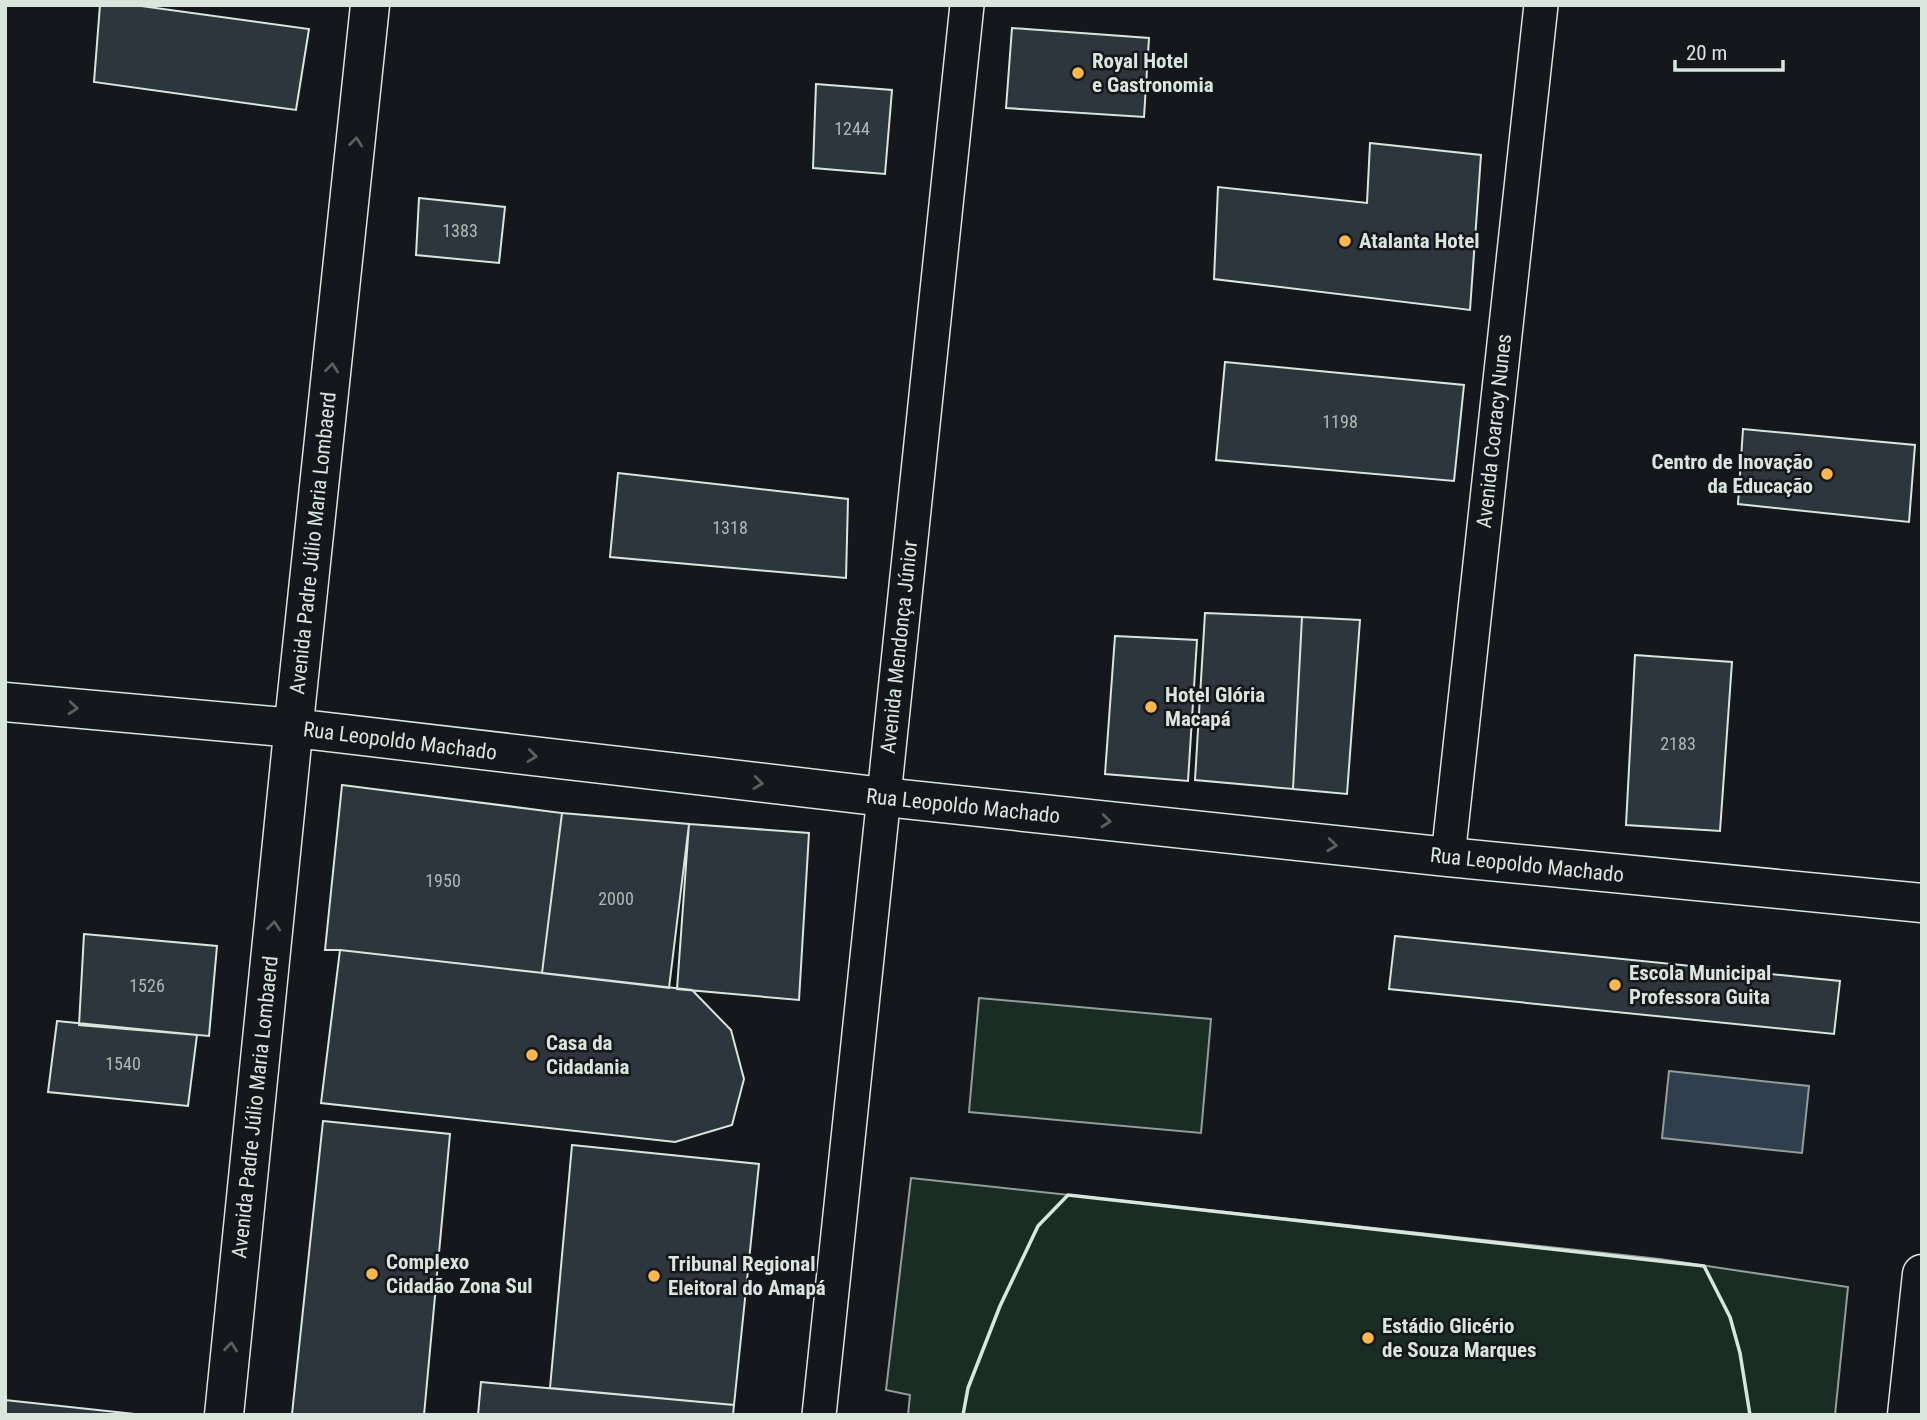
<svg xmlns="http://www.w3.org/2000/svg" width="1927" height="1420" viewBox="0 0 1927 1420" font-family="'Roboto Condensed',sans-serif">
	<rect width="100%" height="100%" fill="#14181c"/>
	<path fill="#1a2d24" stroke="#939e99" stroke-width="2" d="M979 998 1211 1019 1201 1133 969 1112Z
		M911 1178 1660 1259 1848 1287 1835 1415H908L910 1395 886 1390Z"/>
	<path fill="#2f3f4d" stroke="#939e99" stroke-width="2" d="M1669 1071 1809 1086 1802 1153 1662 1138Z"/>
	<path fill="#2c363c" stroke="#d8e6dc" stroke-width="2" d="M100 5H134L309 29 296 110 94 82Z
		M1012 28 1149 38 1144 117 1006 108Z
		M816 84 892 90 885 174 813 168Z
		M1370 143 1481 155 1470 310 1214 279 1218 187 1367 203Z
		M419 198 505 207 499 263 416 255Z
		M1225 362 1464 385 1454 481 1216 460Z
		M1743 429 1915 445 1909 522 1738 504Z
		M618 473 848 499 846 578 610 557Z
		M1205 613 1302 617 1293 789 1195 780Z
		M1302 617 1360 620 1347 794 1293 789Z
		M1115 636 1197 640 1188 781 1105 774Z
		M1635 655 1732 662 1720 831 1626 825Z
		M342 785 562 813 542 973 340 950H325Z
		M562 813 689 824 669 988 542 973Z
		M689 824 809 833 799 1000 677 989Z
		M84 934 217 946 209 1036 79 1025Z
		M1395 936 1840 981 1834 1034 1389 989Z
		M340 950 692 990 731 1030 744 1079 732 1125 675 1142 321 1103Z
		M57 1021 197 1035 188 1106 48 1092Z
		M323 1121 450 1134 424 1415 292 1414Z
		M572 1145 759 1164 734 1405 550 1388Z
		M481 1382 734 1405 733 1415H478Z
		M5 1400 144 1415H5Z"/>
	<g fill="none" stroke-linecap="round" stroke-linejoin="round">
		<g stroke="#d8e6dc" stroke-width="36">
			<path id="minor" d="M1448 857 1541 5
				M819 1415 967 5"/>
		</g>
		<g stroke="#d8e6dc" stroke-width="41">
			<path id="tertiary" d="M1907 1415 1922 1274"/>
		</g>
		<g stroke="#d8e6dc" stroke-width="41">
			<path id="primary" d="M5 702 294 728 884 797 1448 857 1922 903
				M224 1415 296 704 370 5"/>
		</g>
		<use href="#minor" stroke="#14181c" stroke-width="33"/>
		<use href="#tertiary" stroke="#14181c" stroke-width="38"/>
		<use href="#primary" stroke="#14181c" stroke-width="38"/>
		<path stroke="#d8e6dc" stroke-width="3.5" d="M963 1415 968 1388 1000 1306 1038 1226 1068 1195 1704 1266 1730 1317 1740 1353 1750 1415"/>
	</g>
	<defs><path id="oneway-chevron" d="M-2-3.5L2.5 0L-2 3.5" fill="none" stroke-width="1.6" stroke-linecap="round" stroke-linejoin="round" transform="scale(1.75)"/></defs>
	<g stroke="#59605f">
		<use href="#oneway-chevron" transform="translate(356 142) rotate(-84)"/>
		<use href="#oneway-chevron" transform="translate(332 368) rotate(-84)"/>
		<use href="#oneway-chevron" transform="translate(73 708) rotate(5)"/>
		<use href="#oneway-chevron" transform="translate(532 756) rotate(7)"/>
		<use href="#oneway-chevron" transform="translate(758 783) rotate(7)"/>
		<use href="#oneway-chevron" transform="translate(1106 821) rotate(6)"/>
		<use href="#oneway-chevron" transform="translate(1332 845) rotate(6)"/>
		<use href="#oneway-chevron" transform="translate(274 926) rotate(-84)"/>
		<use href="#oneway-chevron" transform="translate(231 1347) rotate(-84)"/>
	</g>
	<g fill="#ffb74d" stroke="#14181c" stroke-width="2.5">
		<circle cx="1078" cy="73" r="7"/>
		<circle cx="1345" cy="241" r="7"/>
		<circle cx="1827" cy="474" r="7"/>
		<circle cx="1151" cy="707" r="7"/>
		<circle cx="1615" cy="985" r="7"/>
		<circle cx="532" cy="1055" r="7"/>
		<circle cx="372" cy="1274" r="7"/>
		<circle cx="654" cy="1276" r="7"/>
		<circle cx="1368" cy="1338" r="7"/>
	</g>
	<g text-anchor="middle" stroke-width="5" stroke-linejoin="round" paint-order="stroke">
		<g font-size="18" fill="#adbab4">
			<text x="852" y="135">1244</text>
			<text x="460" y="237">1383</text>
			<text x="1340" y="428">1198</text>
			<text x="730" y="534">1318</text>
			<text x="1678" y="750">2183</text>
			<text x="443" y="887">1950</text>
			<text x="616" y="905">2000</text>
			<text x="147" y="992">1526</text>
			<text x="123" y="1070">1540</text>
		</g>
		<g font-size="21" font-weight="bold" fill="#d8e6dc" stroke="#14181c" text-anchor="start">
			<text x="1092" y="68">Royal Hotel<tspan x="1092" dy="24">e Gastronomia</tspan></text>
			<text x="1359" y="248">Atalanta Hotel</text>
			<text x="1813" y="469" text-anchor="end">Centro de Inovação<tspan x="1813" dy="24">da Educação</tspan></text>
			<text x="1165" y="702">Hotel Glória<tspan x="1165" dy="24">Macapá</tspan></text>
			<text x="1629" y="980">Escola Municipal<tspan x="1629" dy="24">Professora Guita</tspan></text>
			<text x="546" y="1050">Casa da<tspan x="546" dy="24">Cidadania</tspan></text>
			<text x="386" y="1269">Complexo<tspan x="386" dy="24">Cidadão Zona Sul</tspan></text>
			<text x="668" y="1271">Tribunal Regional<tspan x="668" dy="24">Eleitoral do Amapá</tspan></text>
			<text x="1382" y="1333">Estádio Glicério<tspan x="1382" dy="24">de Souza Marques</tspan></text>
		</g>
		<g font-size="21" fill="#d8e6dc" stroke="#14181c">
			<text transform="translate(1494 431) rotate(-84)" y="7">Avenida Coaracy Nunes</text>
			<text transform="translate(313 543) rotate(-84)" y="7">Avenida Padre Júlio Maria Lombaerd</text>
			<text transform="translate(899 647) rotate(-84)" y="7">Avenida Mendonça Júnior</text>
			<text transform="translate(400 741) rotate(7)" y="7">Rua Leopoldo Machado</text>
			<text transform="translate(963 806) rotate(6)" y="7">Rua Leopoldo Machado</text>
			<text transform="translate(1527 865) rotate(6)" y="7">Rua Leopoldo Machado</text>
			<text transform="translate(255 1107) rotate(-84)" y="7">Avenida Padre Júlio Maria Lombaerd</text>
		</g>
	</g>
	<rect width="1927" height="1420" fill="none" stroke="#d8e6dc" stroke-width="14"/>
	<path d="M1675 60v10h108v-10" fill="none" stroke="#d8e6dc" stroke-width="3.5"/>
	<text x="1686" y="60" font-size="21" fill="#d8e6dc" stroke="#14181c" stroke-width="5" paint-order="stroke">20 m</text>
</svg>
